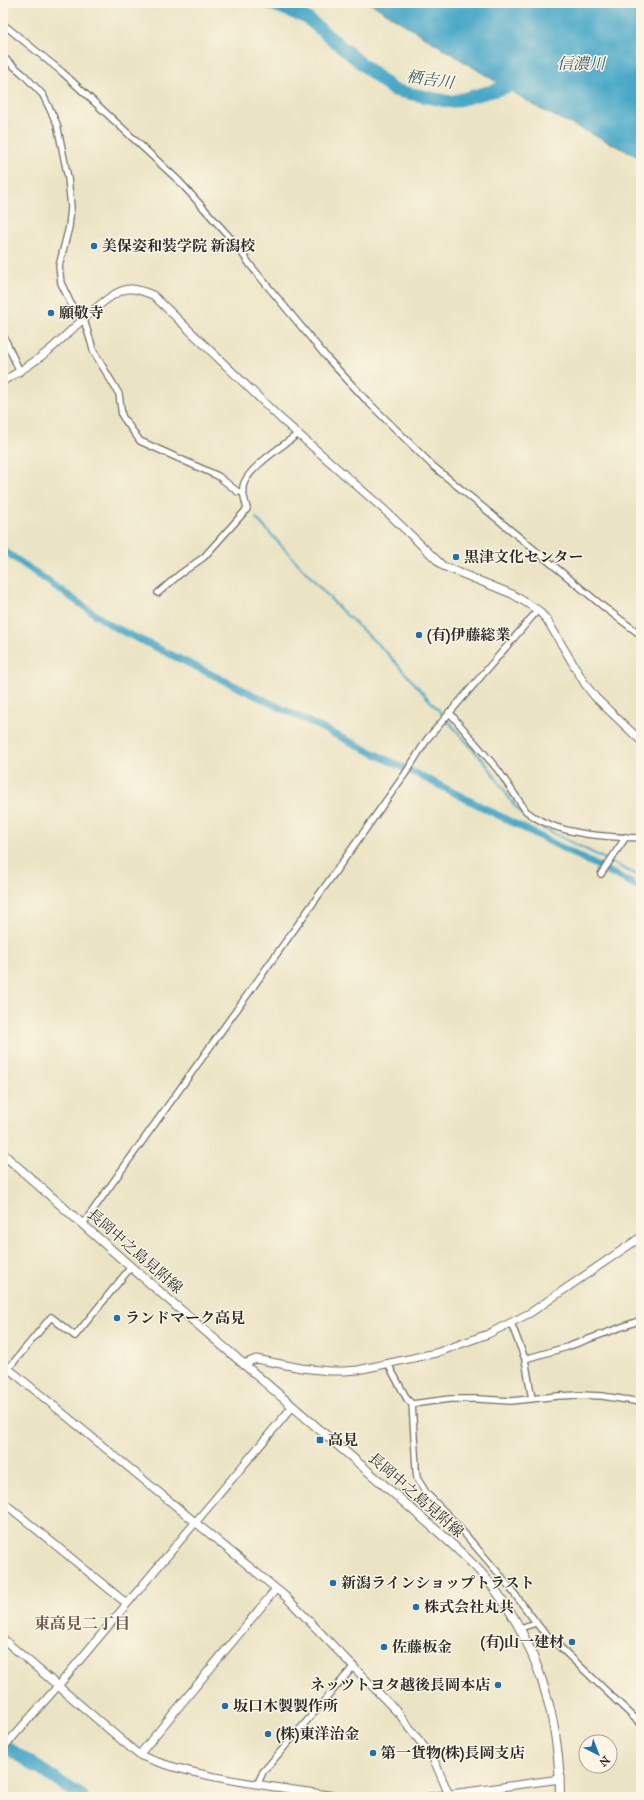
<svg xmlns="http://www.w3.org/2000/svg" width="644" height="1800" viewBox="0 0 644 1800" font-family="'IM FELL Great Primer','Noto Serif JP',serif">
	<rect width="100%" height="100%" fill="#fcf5e5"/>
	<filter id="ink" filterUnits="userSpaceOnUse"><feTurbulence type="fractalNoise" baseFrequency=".025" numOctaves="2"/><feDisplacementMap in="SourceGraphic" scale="8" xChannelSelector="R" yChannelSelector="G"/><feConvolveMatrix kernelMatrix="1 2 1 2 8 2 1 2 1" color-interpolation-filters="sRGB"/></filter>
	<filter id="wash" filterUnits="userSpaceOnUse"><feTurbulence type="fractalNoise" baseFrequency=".012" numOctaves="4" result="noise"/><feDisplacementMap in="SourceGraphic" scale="16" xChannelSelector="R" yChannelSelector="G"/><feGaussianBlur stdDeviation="0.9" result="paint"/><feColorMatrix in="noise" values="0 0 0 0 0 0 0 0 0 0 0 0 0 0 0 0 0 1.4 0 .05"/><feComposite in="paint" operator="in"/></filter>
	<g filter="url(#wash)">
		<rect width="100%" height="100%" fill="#ebe4c4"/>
		<path fill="#49a8c8" stroke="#3a6a7a" d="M370 3H641V158L540 109Z"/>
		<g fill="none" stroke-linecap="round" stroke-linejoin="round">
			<path stroke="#49a8c8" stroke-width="2" d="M256 518 339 608 387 653 433 704 487 765 514 805 529 821 641 877"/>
			<path stroke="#49a8c8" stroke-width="7" d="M3 550 112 626 439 785 641 888"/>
			<path stroke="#49a8c8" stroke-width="13" d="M269 3 307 18 393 90 451 102 522 83
				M3 1745 83 1797"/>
		</g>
	</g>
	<g filter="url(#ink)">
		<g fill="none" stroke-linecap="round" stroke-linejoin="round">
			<g stroke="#6e6c61" stroke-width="8">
				<path id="minor" d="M3 24 62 72 179 181 235 243 251 266 329 360 367 401 433 466 605 608 641 635
					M3 57 23 74 43 95 57 124 68 178 71 207 69 227 59 266 61 283 73 308 84 320 94 352 119 394 122 416 140 441 218 476 238 492H243
					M3 335 20 372
					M158 593 180 574 204 557 247 509C246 502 242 494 243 487 245 470 284 445 298 434
					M449 712 498 770 526 811C555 835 605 837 641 838
					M601 874 626 837
					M83 1224 301 920 405 774 428 738 538 610
					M511 1323 525 1359 532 1399
					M525 1359 567 1347 641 1320
					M388 1364 407 1399 412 1404 416 1468 417 1478 427 1494 450 1517 501 1576 541 1629 641 1724
					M8 1369 51 1317 75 1336 131 1267
					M412 1404 450 1399H479L511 1401 558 1396 580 1395 602 1396 641 1402
					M520 1628 536 1623
					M258 1783 263 1772 354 1666"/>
			</g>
			<g stroke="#6e6c61" stroke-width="9">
				<path id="tertiary" d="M3 381C19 372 33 363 47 352 65 338 108 290 129 289 137 288 145 292 153 295L280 418 389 514 443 566 512 594 538 610 547 620 585 684 595 697 641 741
					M3 1364 285 1596 400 1715 434 1760 450 1797
					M244 1364 256 1359 301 1368 330 1371H344L358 1370 436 1353 488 1334 530 1313 641 1237
					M3 1502 126 1603
					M3 1639 139 1755C199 1780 276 1786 341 1797
					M3 1748 58 1686 293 1406
					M139 1755 276 1589
					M429 1797 560 1779"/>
			</g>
			<g stroke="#6e6c61" stroke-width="10">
				<path id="secondary" d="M3 1154 131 1267 442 1535C457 1549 472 1562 485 1577 537 1639 560 1718 560 1797"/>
			</g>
			<use href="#minor" stroke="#fff" stroke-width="5.5"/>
			<use href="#tertiary" stroke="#fff" stroke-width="7"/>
			<use href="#secondary" stroke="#fff" stroke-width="8"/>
		</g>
	</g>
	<g fill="#1f6fb2" stroke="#fcf5e5" stroke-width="1.5">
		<circle cx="94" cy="246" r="4"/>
		<circle cx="51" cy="313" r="4"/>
		<circle cx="456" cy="557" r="4"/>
		<circle cx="419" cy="635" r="4"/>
		<circle cx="117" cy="1318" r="4"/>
		<rect x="316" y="1436" width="8" height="8" rx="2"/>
		<circle cx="333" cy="1583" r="4"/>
		<circle cx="416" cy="1607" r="4"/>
		<circle cx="572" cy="1642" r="4"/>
		<circle cx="384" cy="1647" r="4"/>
		<circle cx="498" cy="1685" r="4"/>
		<circle cx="225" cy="1706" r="4"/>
		<circle cx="268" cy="1734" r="4"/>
		<circle cx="373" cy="1753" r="4"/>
	</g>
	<g text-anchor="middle" stroke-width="3" stroke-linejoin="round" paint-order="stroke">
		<g font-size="15" font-weight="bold" fill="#2b2b2b" stroke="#fcf5e5" text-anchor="start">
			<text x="102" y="251">美保姿和装学院 新潟校</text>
			<text x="59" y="318">願敬寺</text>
			<text x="464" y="562">黒津文化センター</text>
			<text x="427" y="640">(有)伊藤総業</text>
			<text x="125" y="1323">ランドマーク高見</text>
			<text x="328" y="1445">高見</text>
			<text x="341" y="1588">新潟ラインショップトラスト</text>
			<text x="424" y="1612">株式会社丸共</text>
			<text x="564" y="1647" text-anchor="end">(有)山一建材</text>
			<text x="392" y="1652">佐藤板金</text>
			<text x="490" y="1690" text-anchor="end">ネッツトヨタ越後長岡本店</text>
			<text x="233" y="1711">坂口木製製作所</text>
			<text x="276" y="1739">(株)東洋治金</text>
			<text x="381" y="1758">第一貨物(株)長岡支店</text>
		</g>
		<g font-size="15" fill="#2b2b2b" stroke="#fcf5e5">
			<text transform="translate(135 1251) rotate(41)" y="5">長岡中之島見附線</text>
			<text transform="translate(416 1495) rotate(41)" y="5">長岡中之島見附線</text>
		</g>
		<g font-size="16" font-style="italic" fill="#375d6a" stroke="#fcf5e5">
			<text x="581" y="69">信濃川</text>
			<text transform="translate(430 79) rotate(8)" y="6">栖吉川</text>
		</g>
		<g font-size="16" font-weight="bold" fill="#6e5b51" stroke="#fcf5e5">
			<text x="82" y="1629">東高見二丁目</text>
		</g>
	</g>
	<rect width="644" height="1800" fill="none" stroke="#fcf5e5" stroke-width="16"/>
	<g transform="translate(598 1754) rotate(138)"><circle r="19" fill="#fcf5e5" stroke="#a8a49b"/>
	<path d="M0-3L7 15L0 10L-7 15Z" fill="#1f6fb2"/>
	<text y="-6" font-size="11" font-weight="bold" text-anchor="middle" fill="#2b2b2b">N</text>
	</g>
</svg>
